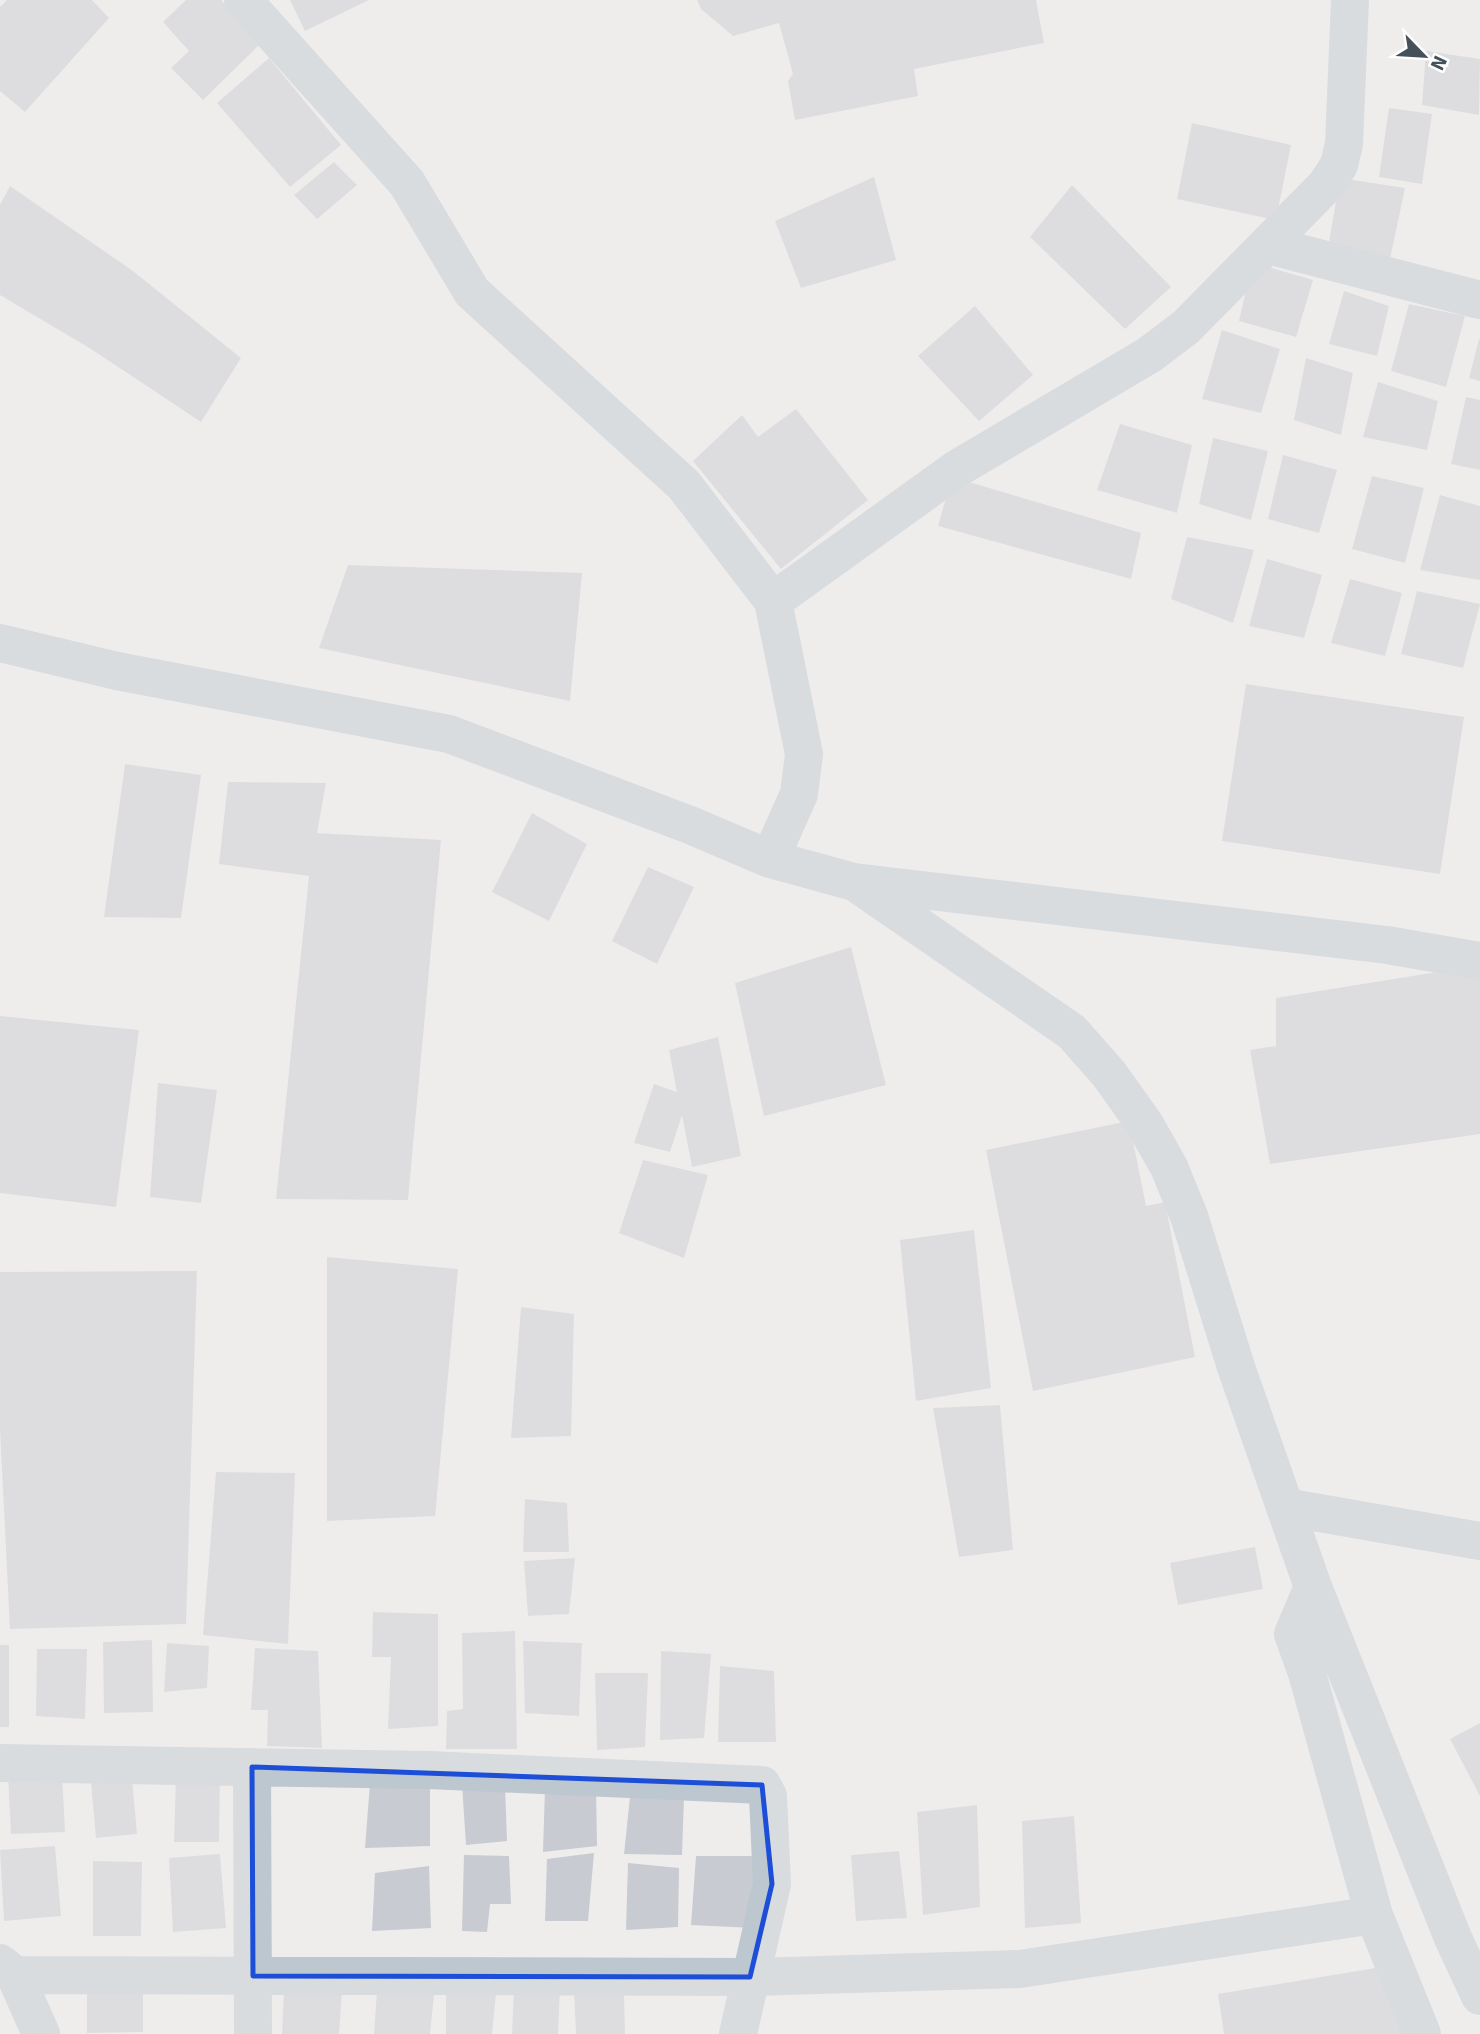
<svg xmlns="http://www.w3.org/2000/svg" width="1480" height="2034" viewBox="0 0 1480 2034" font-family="Signika,sans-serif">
	<rect width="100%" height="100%" fill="#efecec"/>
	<path fill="#c8cbd1" d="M7 0H92L109 18 25 112 0 91V7Z
		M186 0H221L260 44 203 100 171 68 189 51 163 22Z
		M290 0H369L305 31Z
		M697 0H1036L1044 43 914 69 918 96 795 120 788 81 793 74 779 23 733 36 701 9Z
		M1426 51 1480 59 1479 115 1422 105Z
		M269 58 341 145 290 187 217 103Z
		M1389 108 1432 114 1422 184 1379 177Z
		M1192 123 1291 145 1276 220 1177 199Z
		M334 162 357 185 317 219 294 195Z
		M874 177 896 260 801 288 775 221Z
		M1340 178 1405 188 1390 259 1328 248Z
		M1072 185 1171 287 1125 329 1030 237Z
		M10 186 133 271 241 358 201 422 91 349 0 295V205Z
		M1253 259 1261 265 1313 280 1296 337 1239 321Z
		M1344 291 1389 306 1377 356 1329 344Z
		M1409 304 1465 316 1446 387 1391 371Z
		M975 306 1033 375 979 421 918 356Z
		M1222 330 1280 349 1261 413 1202 399Z
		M1479 339H1480V381L1469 378Z
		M1306 358 1353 373 1341 435 1294 420Z
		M1378 382 1438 401 1427 450 1363 437Z
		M1466 397 1480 400V470L1451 464Z
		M796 409 868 500 781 569 693 461 742 415 758 437Z
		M1120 424 1192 445 1177 513 1097 490Z
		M1213 438 1268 451 1251 520 1199 504Z
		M1283 455 1337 470 1319 533 1268 519Z
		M1372 476 1424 488 1405 563 1352 549Z
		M952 477 1141 533 1131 579 938 526Z
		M1440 495 1480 506V580L1420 570Z
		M1187 537 1254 550 1233 623 1171 599Z
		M1267 559 1322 575 1304 638 1249 626Z
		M348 565 582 573 570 701 319 648Z
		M1350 579 1402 593 1385 656 1331 643Z
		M1417 591 1480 604 1463 668 1401 654Z
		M1246 684 1464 717 1440 874 1222 841Z
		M125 764 201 775 181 918 104 917Z
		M228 782 326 783 317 833 441 840 408 1200 276 1199 309 876 219 864Z
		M532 813 587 844 549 921 492 892Z
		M648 867 694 887 657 964 612 941Z
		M851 947 886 1085 764 1116 735 983Z
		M1480 965V1134L1270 1164 1250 1050 1276 1046V998Z
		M0 1016 139 1030 116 1207 0 1193Z
		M718 1037 741 1156 692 1167 682 1115 670 1152 634 1143 654 1084 677 1092 669 1050Z
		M158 1083 217 1090 201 1203 150 1197Z
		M1129 1121 1146 1206 1165 1202 1195 1357 1033 1391 986 1150Z
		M643 1160 708 1175 684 1258 619 1233Z
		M974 1230 991 1388 916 1401 900 1240Z
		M327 1257 458 1269 435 1516 327 1521Z
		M197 1271 186 1624 10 1629 0 1430V1272Z
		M521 1307 574 1314 571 1436 511 1438Z
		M1000 1405 1013 1550 959 1557 933 1408Z
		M216 1472 295 1473 288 1644 203 1635Z
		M525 1499 567 1503 569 1552H523Z
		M1255 1547 1263 1589 1178 1605 1170 1563Z
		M575 1558 569 1614 528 1616 524 1561Z
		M373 1612 438 1614V1726L388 1729 391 1657H372Z
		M515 1631 517 1749H446L447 1711 463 1709 462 1633Z
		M152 1640 153 1712 104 1713 103 1642Z
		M523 1641 582 1643 579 1716 525 1713Z
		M167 1643 209 1646 207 1688 164 1692Z
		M0 1645H9V1727H0Z
		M255 1648 318 1651 322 1748 267 1746 268 1710H251Z
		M37 1649H87L85 1719 36 1716Z
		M661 1651 711 1654 704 1738 660 1740Z
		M720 1666 774 1671 776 1742H718Z
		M595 1673H648L645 1747 597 1750Z
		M1480 1723V1796L1450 1739Z
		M62 1772 65 1832 11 1834 8 1775Z
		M176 1777H220L219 1842H174Z
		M132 1778 137 1834 96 1838 91 1782Z
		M370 1783 430 1784V1846L365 1848Z
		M462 1784 505 1786 507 1841 466 1845Z
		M596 1786 597 1846 543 1852 545 1787Z
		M630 1797H684L682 1855 624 1854Z
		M977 1805 980 1907 923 1915 917 1812Z
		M1074 1816 1081 1923 1025 1928 1022 1821Z
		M55 1846 61 1916 4 1921 0 1850Z
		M899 1851 907 1918 856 1921 851 1855Z
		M594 1853 588 1921H545L547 1859Z
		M220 1854 226 1928 173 1932 169 1858Z
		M464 1855 509 1856 511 1904H490L487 1932 462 1931Z
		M696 1856H759L754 1928 691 1925Z
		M93 1861 142 1862 141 1936H93Z
		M628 1863 679 1868 678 1927 626 1930Z
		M429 1866 431 1928 372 1931 375 1873Z
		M1393 1965 1414 2034H1224L1218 1994Z
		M378 1976H436L430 2034H374Z
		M87 1980H143V2032L87 2033Z
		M514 1985 560 1987 558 2034H512Z
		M284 1990H342L339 2034H282Z
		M446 1991 496 1994 492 2034H446Z
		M574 1992H624L625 2034H576Z"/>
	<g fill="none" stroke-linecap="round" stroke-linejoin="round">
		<path stroke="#bcc7cf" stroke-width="38" d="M243 0 407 183 472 292 684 485 773 601
			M1268 245 1480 300
			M0 643 117 671 449 734 690 825 770 859 854 882 1387 945 1480 961
			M770 859 799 794 804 754 773 601 958 468 1149 355 1186 327 1326 185 1339 165 1344 144 1350 0
			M859 885 1072 1032 1109 1074 1144 1123 1169 1167 1189 1216 1236 1367 1313 1587 1453 1938 1480 1996
			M1285 1507 1480 1541
			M0 1763 429 1770 762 1785 768 1796 772 1884 738 2034
			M252 1767 253 2034
			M1374 1915 1422 2034
			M0 1963 15 1975 41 2034
			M15 1975 750 1977 1020 1969 1374 1915 1307 1673 1293 1634 1313 1587"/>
	</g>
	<path d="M0 0H1480V2034H0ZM252 1767 762 1785 772 1884 750 1977 253 1976Z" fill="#efecec" fill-opacity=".55" fill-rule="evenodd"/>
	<path fill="none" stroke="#1d4ed8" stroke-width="5" stroke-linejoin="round" d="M252 1767 762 1785 772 1884 750 1977 253 1976Z"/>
	<g transform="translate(1424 56) rotate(115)" stroke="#ffffff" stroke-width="5" paint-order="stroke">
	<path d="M0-5L12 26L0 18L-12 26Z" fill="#44505a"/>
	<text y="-10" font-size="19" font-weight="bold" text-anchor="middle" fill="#44505a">N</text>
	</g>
</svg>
